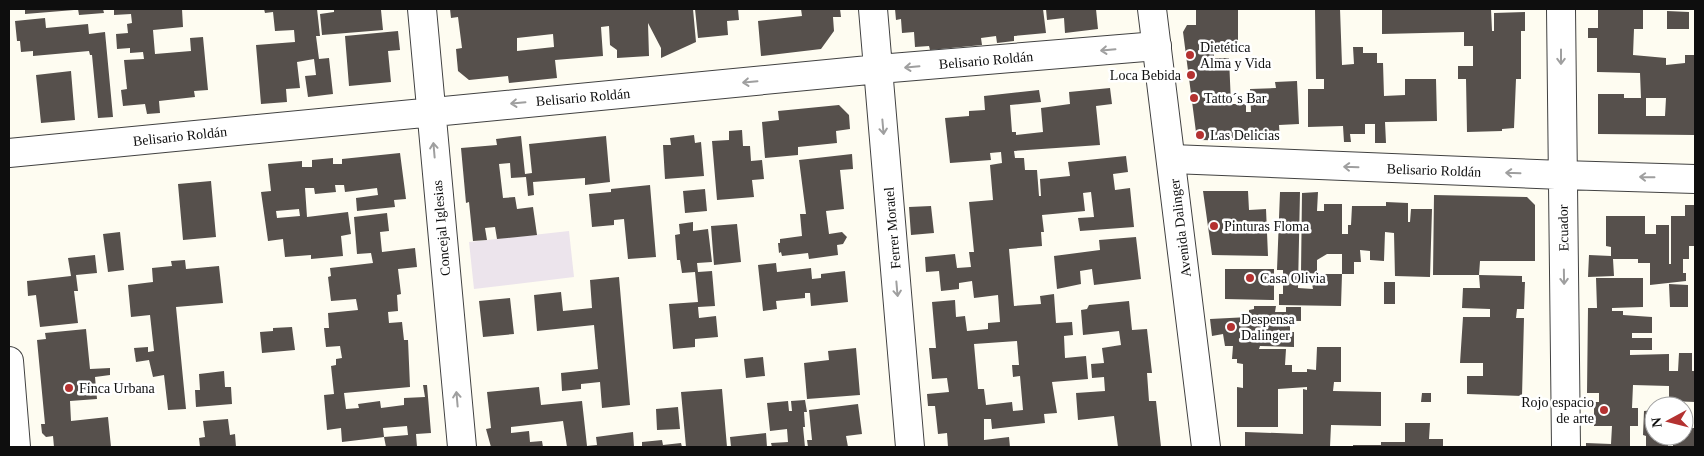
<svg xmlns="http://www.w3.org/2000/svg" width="1704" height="456" viewBox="0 0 1704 456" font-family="Georgia,serif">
	<rect width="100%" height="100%" fill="#fefcf1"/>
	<path fill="#ece4ec" d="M569 231 574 277 474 289 469 242Z"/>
	<path fill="#56504c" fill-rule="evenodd" d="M25 9H74V10L25 14Z
		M78 9H103L104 13 79 15Z
		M114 9H182L183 27 153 30 155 54 191 51 190 38 203 37 208 90 194 91 195 97 159 101 160 113 147 114 145 104 123 106 121 90 127 89 124 60 144 59 143 52 130 53V48L117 49 116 34 128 33 127 24 132 23 131 14 114 15Z
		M264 9H317L320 36H316L319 59 329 58 333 94 308 97 305 76 316 75 314 59 297 62 300 88 286 89 287 102 261 104 256 45 295 42 294 30 275 31 273 12 265 13Z
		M334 9 381 10 383 30 322 35 320 14 334 12Z
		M450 9H693L696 42 661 58V48L648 23 649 56 617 58V50L610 45 609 26 601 27 603 56 555 60 557 78 509 83 508 76 469 80 458 71 456 49 462 48 458 17 451 18ZM553 34 554 47 517 51V38Z
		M695 9H738L739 20 727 21 728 35 698 38Z
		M801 9H840L841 17H833L834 31 821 49 761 56 758 21 802 16Z
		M895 9H1043L1046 33 1014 36V41L997 43 996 36 981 38 982 45 930 50 929 46 915 47 914 32 902 33 901 19 896 20Z
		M1046 9H1096L1098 29 1065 33 1064 18 1047 20Z
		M1196 9H1238V42L1214 43V58H1229L1231 104H1246V112H1251L1250 89 1276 88 1275 82 1297 81 1299 124 1279 125 1280 141 1197 140 1183 32 1187 25H1196Z
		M1315 9H1340L1342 65 1354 64 1353 47H1363V53H1377V63H1383L1384 96 1405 95V79H1436L1437 121 1385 122 1386 143H1375V124H1365V134H1350L1351 142H1344L1343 126 1308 127V89H1324V79H1316Z
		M1382 9H1491L1492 31H1494V13L1525 12V31H1521V79H1516L1514 128 1502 129V131L1467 132 1466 79H1458V66H1473V46H1464V32L1382 34Z
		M1598 9H1643V29H1634L1633 55 1666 58V65L1685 63V55H1695V135L1598 134V94H1624V98H1641L1640 73 1597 72V38H1588V28H1598ZM1646 98H1666L1665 116H1646Z
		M1667 11 1689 12V29H1667Z
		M45 18 46 28 88 24 89 34 105 32 113 117 98 118 92 55H90L89 51 33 56V51L21 52 20 41H17L15 21Z
		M398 31 400 50 388 51 391 82 349 86 345 36Z
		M71 71 75 120 41 123 36 75Z
		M1110 88 1112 104 1096 106 1100 145 1014 151 1015 158H1024L1025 170H1037L1039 196H1041L1040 179 1070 176 1068 162 1126 156 1128 172 1113 174 1115 190 1130 188 1134 227 1080 231 1078 218 1094 217 1091 192 1083 193 1085 211 1042 215 1044 232H1041L1042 246 1009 249 1014 306 1041 304 1040 296 1054 294 1056 323 1072 322 1073 335 1064 336 1065 358 1086 356 1088 379 1052 382 1057 413 1044 414 1045 423 992 429 991 419H984V440L1009 437 1010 447H948L947 433 938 434 935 406H928L927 394 949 392 947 378 932 379 929 348H936L932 302 955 300 956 317 965 316 967 331 988 329V323L1000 322 998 295 974 298 972 281 959 283V289L941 291 939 271 926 272 925 257 955 254 957 268 971 267 969 252H974L969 202 993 200 990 165 1002 163 1001 152 990 153 991 160 950 163 945 118 969 116V111L985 110 984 96 1039 90 1041 102 1010 105 1012 132H1016V135L1043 132 1041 108 1070 104 1069 92ZM1017 341 1019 365H1012L1013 377 1020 376 1023 410 1013 411 1012 402 986 405 984 389H978L974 344Z
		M839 105 849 115 850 129 836 131 837 143 798 147V155L765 158 762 122 779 120 778 111Z
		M742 130 743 146H750L751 161 762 160 764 179 752 180 754 197 717 200 712 141 729 140V131Z
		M694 135 695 143 701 142 704 176 665 179 663 145H671L670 138Z
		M521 136 525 174 532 173 529 144 606 136 610 182 585 185V178L533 182 534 195 528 196 526 177 511 178 510 163 499 164 503 198 515 197 517 209 533 207 537 235 497 239 495 227 485 228 487 240 473 241 469 202 466 203 461 148 497 145 496 139Z
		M400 153 406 199 394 200 395 207 357 211 356 198 378 195 377 188 345 192 344 185H335L336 192 315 194 314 188H305L307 217 348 212 351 234 341 236 343 256 311 259V255L285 257 283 239 268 241 261 192 271 191 268 164 302 161V167H312V160L333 158V164H342V159ZM299 209 300 216 277 218 276 211Z
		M852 154 853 169 840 170 844 209 826 211 829 234 842 232 847 237 843 244 837 245 838 255 809 259 808 253 782 256 781 252 779 253 778 243H780V239L802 236 800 214H806L799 160Z
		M211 181 216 237 183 240 178 184Z
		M650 185 656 257 628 259 624 219 614 220V225L592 227 589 194 611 192V189Z
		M705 189 707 211 685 213 683 191Z
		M1203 191H1248L1249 210 1266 209 1268 256 1212 255Z
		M1280 192H1300L1298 288 1313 289 1312 284 1317 285V274L1301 273 1302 193 1318 192 1317 211H1324V204H1342V234H1348V225H1351L1352 206H1386V202L1408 203V222H1410L1411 209H1432L1430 277 1395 276 1394 233 1385 232 1384 261 1370 260V251L1360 250 1361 262H1354V274H1342L1341 306 1279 305V294H1283V270H1277ZM1327 254H1342V274H1317V260Z
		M1434 195 1527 197 1535 205V261H1480L1479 275H1433Z
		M1685 205H1695V246H1689V259H1683V273H1686V281L1650 285V263H1638V259H1613L1614 276 1588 277 1589 255 1611 256V247L1606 246V216H1645V234H1656V225H1669V264H1671V216H1685Z
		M931 206 934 233 911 235 909 207Z
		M387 213 389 231 380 232 382 252 415 248 417 267 398 269 401 294 397 295 398 311 388 312 389 323 402 322 404 340H408L410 387 344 393 346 409 359 408 358 404 380 401 381 408 404 405V398L425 397 423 385H427L431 433 416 434 417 447H386L384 437 408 435 407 426 383 428 384 437 342 442 341 428 327 430 324 395 334 394 331 366 336 365V359L342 358 340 346 326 347 324 328H329L328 313 358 310 356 299 331 301 328 277 331 276 330 268 373 263 371 253 357 254 354 217Z
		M693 222V231L708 229 712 262 697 263 698 272 712 271 715 306 698 307 699 318 716 316 718 337 695 339V347L673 349 669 304 698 302 695 272 682 273 680 260H677L675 235 680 234 679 224Z
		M737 224 741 262 714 265 711 226Z
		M120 232 124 270 108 272 103 234Z
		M1136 237 1141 279 1094 285 1092 269 1080 271 1081 284 1057 289 1054 256 1100 250 1099 240Z
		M95 255 97 273 76 275 78 291H74L78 323 40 327 36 295 28 296 27 281 71 276 68 258Z
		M185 260 186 269 219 266 223 303 176 307 186 409 168 410 164 375 153 377 149 360 136 362 134 348 148 347V352L154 351 150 315 131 317 128 285 153 282 152 268 172 266 171 261Z
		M776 263 777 272 811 268 812 279 821 278V274L845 271 848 302 811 306 810 293H805V298L776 301 777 309 763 311 758 265Z
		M1225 269H1274V300L1225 299Z
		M1479 275 1522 276V282H1525L1524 309H1517L1516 318H1524L1522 396 1467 394V376H1483V363H1460L1463 317H1490V309L1462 308 1463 288H1480Z
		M619 277 630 405 602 408 600 382 581 384V389L562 391 561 373 598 369 594 325 537 331 534 295 561 292 563 311 592 308 590 280Z
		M1596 278H1643V307L1612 308V311H1623V315L1652 317V333H1632V338H1652V350H1630V355L1669 354V371H1678L1679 353H1692V371H1695V402L1669 401V386L1633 385 1632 408H1638V426H1630V447H1586V443L1611 444 1612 426H1594V402H1599V393H1587L1588 308H1597Z
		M1384 282H1395V304H1384Z
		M1669 284 1688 285V307H1670Z
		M510 298 514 334 483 337 479 301Z
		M1129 301 1132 330 1147 329 1152 373H1147L1149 401H1156L1161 447H1118L1114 416 1078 420 1076 393 1105 391 1104 377 1092 378 1091 364 1104 363 1102 348 1121 345 1119 331 1083 335 1081 310 1087 309 1089 305Z
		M1254 306H1276L1275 312H1286V307H1301V321H1290V332H1294V347L1260 346 1259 349H1286L1285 365H1292V372H1307V369L1316 370 1317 347H1341V382H1334L1333 391 1381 392V426L1331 425 1330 447H1245V432L1303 434V389L1307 390V387L1278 389V427H1237V387L1243 388V364L1237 363V359H1232L1233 346H1225L1223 334 1212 336 1210 319 1249 317V310L1254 309Z
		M292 327 295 350 262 353 260 332 273 331V328Z
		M86 329 90 369 110 368V375L95 377 97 399 70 401 71 421 108 417 111 447H54L53 436 46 437 42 433 41 424H45L37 340 46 339 45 333Z
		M856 348 860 395 807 399 804 363 829 360 828 351Z
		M763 357 765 376 746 378 744 359Z
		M224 371 225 387H231L232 404 196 407 195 390H200L199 374Z
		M539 387 541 405 582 401 587 446 597 445 596 437 633 432 634 447H567L563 421 511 427V433L529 431 530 442 542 441 543 447H491L486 429 491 428 487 392Z
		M722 389 727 447H686L681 392Z
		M1422 393H1431V402H1421Z
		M805 400 807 412H804L805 427H803L805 447H772L771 443 788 442 787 429 770 431 767 403 788 401 789 411H792L791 401Z
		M858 404 862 434 846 436 848 447H808L807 440H812L809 410Z
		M678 407 680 429 657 430 656 409Z
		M1654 410V436H1668V447H1646V436L1643 435 1644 411Z
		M228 419 230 435 235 434 236 447H200L199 438 205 437 203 421Z
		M1405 423H1430L1429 439H1443V447H1353V445H1381V442H1405Z
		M1684 428H1695V447H1673V443H1677V436H1684Z
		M766 433 767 447H731L730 437Z
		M662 440 663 445 681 443 682 447H642V442Z"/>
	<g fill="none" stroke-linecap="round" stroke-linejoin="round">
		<g stroke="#414141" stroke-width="30">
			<path id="minor" d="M422 9 462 447
				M873 9 910 447
				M1561 9 1566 447
				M9 153 879 69 1157 46
				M1172 159 1562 175 1695 179
				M9 361 16 447"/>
		</g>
		<g stroke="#414141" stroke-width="30">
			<path id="tertiary" d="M1152 9 1206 447"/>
		</g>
		<use href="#minor" stroke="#fff" stroke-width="28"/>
		<use href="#tertiary" stroke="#fff" stroke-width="28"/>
	</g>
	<defs><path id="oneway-shaft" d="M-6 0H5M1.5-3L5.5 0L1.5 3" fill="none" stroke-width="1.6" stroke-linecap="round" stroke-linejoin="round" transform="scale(1.25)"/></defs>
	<g stroke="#9f9f9f">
		<use href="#oneway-shaft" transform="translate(1108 50) rotate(175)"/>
		<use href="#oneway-shaft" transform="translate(1561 57) rotate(90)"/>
		<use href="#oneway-shaft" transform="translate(912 67) rotate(175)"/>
		<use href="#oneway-shaft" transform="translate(750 82) rotate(175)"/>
		<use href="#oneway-shaft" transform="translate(518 103) rotate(175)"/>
		<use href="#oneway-shaft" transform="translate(883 127) rotate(85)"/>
		<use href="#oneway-shaft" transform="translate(434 150) rotate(-95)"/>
		<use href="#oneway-shaft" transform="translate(1351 167) rotate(-178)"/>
		<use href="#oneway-shaft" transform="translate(1513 173) rotate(-178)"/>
		<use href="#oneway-shaft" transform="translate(1647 177) rotate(-179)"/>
		<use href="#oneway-shaft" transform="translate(1564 277) rotate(89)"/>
		<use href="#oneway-shaft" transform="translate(897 289) rotate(85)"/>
		<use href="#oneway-shaft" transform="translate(457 399) rotate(-95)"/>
	</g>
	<g fill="#b43231" stroke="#fff" stroke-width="2">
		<circle cx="1190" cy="55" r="5"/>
		<circle cx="1191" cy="75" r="5"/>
		<circle cx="1194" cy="98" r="5"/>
		<circle cx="1200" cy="135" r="5"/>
		<circle cx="1214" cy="226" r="5"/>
		<circle cx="1250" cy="278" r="5"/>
		<circle cx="1231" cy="327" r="5"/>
		<circle cx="69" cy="388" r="5"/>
		<circle cx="1604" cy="410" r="5"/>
	</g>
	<g text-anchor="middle" stroke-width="5" stroke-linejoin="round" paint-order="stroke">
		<g font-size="14" fill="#0e0e0e" stroke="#fff" text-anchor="start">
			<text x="1200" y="52">Dietética<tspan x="1200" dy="16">Alma y Vida</tspan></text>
			<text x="1181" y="80" text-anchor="end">Loca Bebida</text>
			<text x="1204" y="103">Tatto´s Bar</text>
			<text x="1210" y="140">Las Delicias</text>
			<text x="1224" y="231">Pinturas Floma</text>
			<text x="1260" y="283">Casa Olivia</text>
			<text x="1241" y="324">Despensa<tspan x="1241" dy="16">Dalinger</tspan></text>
			<text x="79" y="393">Finca Urbana</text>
			<text x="1594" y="407" text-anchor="end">Rojo espacio<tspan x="1594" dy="16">de arte</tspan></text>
		</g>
		<g font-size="14" fill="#0e0e0e" stroke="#fff">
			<text transform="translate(986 60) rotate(-5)" y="5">Belisario Roldán</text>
			<text transform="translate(583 97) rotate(-5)" y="5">Belisario Roldán</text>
			<text transform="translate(180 136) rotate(-6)" y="5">Belisario Roldán</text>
			<text transform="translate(1434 170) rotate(2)" y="5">Belisario Roldán</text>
			<text transform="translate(441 228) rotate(-95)" y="5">Concejal Iglesias</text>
			<text transform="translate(892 228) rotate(-95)" y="5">Ferrer Moratel</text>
			<text transform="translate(1180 228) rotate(-97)" y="5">Avenida Dalinger</text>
			<text transform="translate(1563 228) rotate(-91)" y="5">Ecuador</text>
		</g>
	</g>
	<rect width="1704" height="456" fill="none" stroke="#0e0e0e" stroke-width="20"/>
	<g transform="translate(1669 421) rotate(263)"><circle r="24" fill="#ffffff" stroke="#9f9f9f"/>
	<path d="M0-4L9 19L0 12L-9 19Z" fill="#b43231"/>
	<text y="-8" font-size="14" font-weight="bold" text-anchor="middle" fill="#0e0e0e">N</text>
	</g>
</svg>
